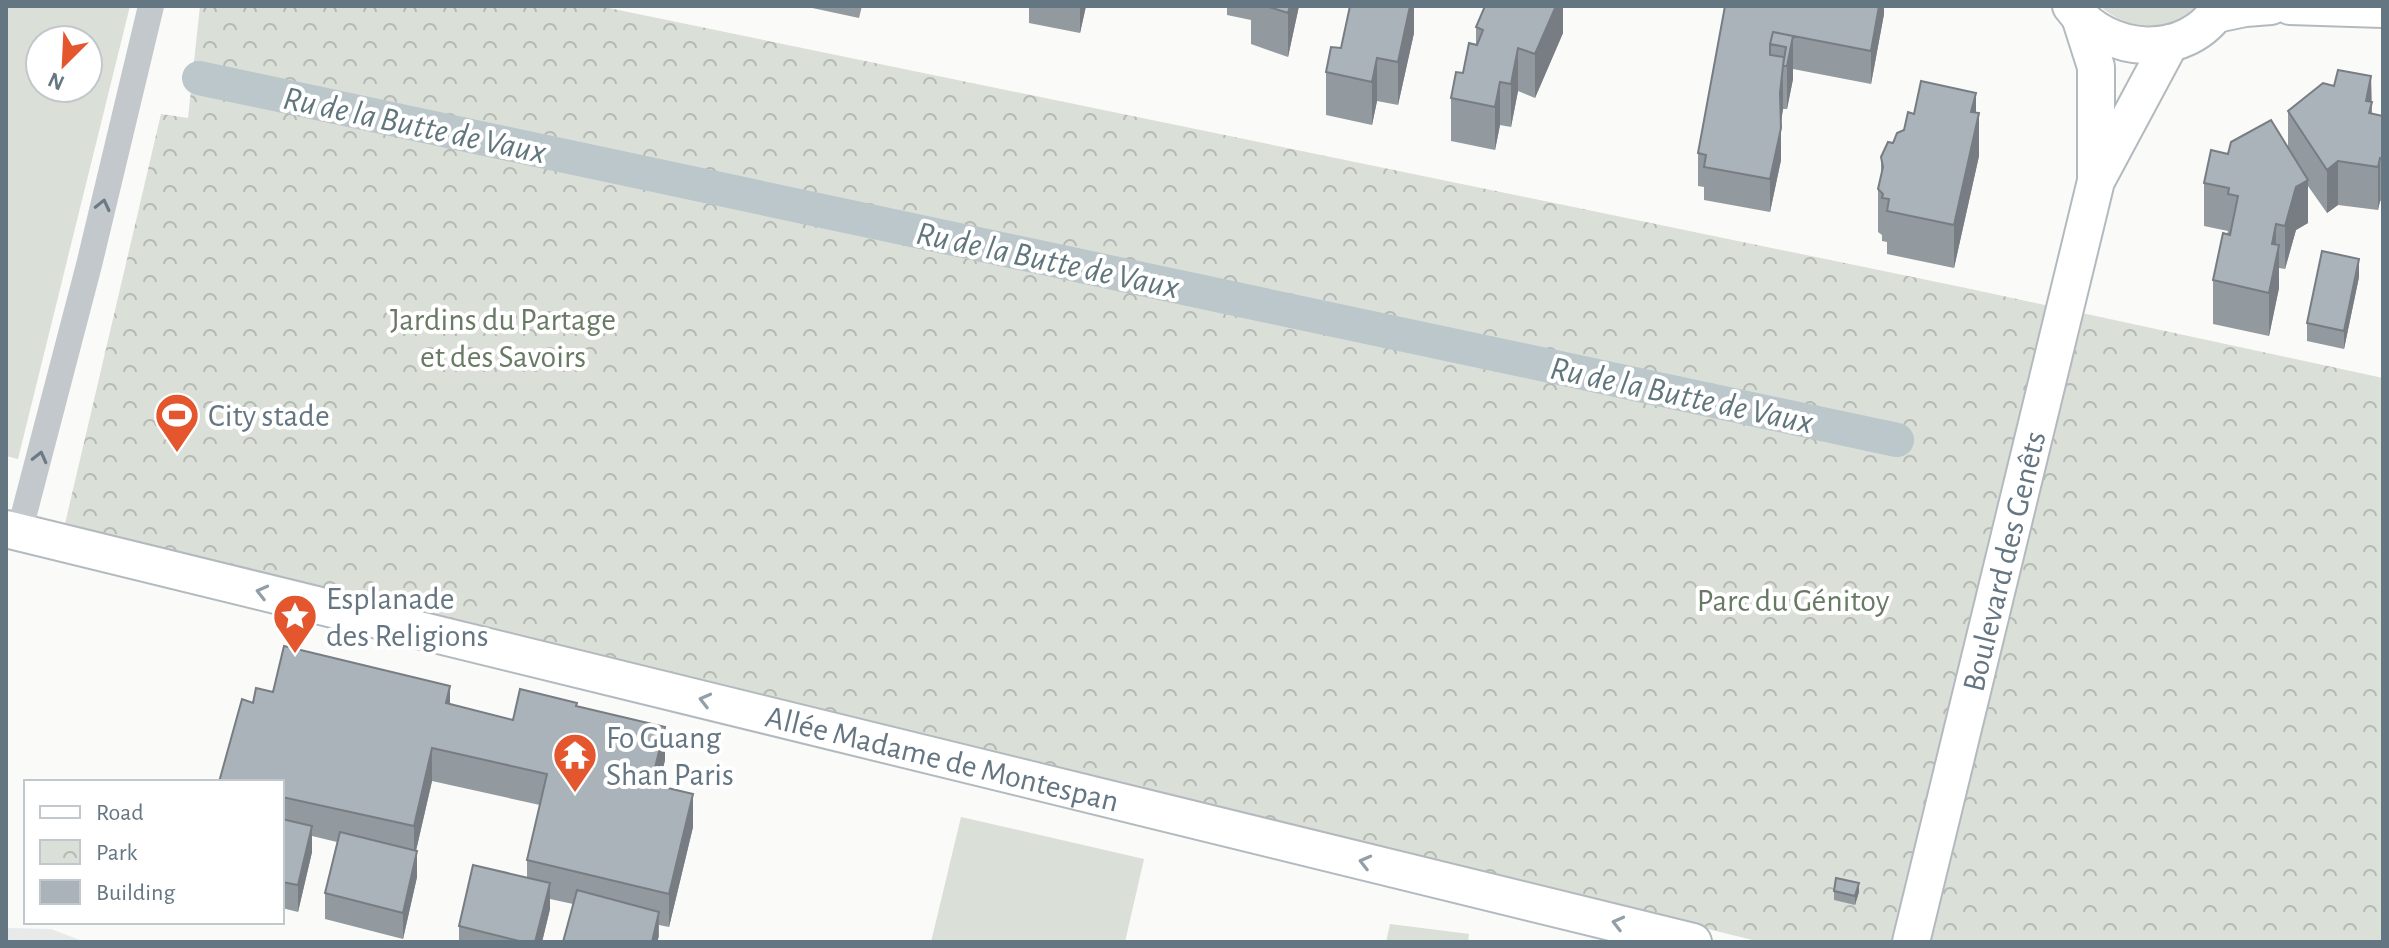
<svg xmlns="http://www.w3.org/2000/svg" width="2389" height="948" viewBox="0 0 2389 948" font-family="'Alegreya Sans',sans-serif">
	<defs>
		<pattern id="park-crowns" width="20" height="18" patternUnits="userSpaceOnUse" patternTransform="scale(2)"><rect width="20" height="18" fill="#dadfd7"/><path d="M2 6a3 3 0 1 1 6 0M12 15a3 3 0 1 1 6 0" fill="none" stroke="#b4b9b4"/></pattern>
	</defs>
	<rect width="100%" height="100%" fill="#fafaf8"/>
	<path fill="#e8e9e9" d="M6 928 51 929 85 942H6Z"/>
	<path fill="#dadfd7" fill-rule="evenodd" d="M6 6H130L18 459 6 456ZM88 40V88H40V40Z
		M2100 6H2201C2167 31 2133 35 2100 6Z
		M961 817 1144 859 1125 942H931Z
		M1390 924 1469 934 1468 942H1386Z"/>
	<path fill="url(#park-crowns)" d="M200 6H599L1966 288 2383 378V942H1761L64 528 161 114 188 118Z"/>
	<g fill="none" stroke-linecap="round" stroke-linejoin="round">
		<path stroke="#bbc7cb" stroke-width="34" d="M199 78 1897 440"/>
		<g stroke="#b3babf" stroke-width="40">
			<g id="secondary">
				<path d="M2071 6C2106 55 2187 62 2221 6"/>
				<path d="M2290 6 2383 9"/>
				<path d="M2216 14 2245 8 2271 6"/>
				<path d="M2081 20 2096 67V176"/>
				<path id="s1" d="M6 529 1693 942"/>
				<path id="s2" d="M1911 942 2096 181 2170 43"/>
			</g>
		</g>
		<path stroke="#c3c8cc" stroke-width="26" d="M19 533 89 265 151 6"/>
		<use href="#secondary" stroke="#fff" stroke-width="36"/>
	</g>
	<path fill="#929a9f" d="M803 6H862L859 18Z
		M1029 6H1086L1080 33 1029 23Z
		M1227 6H1299L1288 57 1251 44V20L1227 15Z
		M1414 6V33L1398 105 1377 101 1372 125 1326 115V72L1341 48Z
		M1563 6V33L1535 98 1518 91 1511 127 1500 125 1495 150 1451 141V98L1476 45V27Z
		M1725 6H1884V14L1871 84 1793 69V79L1787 109H1783L1781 123V160L1770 212 1704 200V187L1698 186V153Z
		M2371 76 2372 113 2383 116V202L2380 201 2378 210 2338 205 2327 213 2308 186V223L2296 230 2285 269 2279 268V288L2269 336 2213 324V280L2228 231 2204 226V183L2228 154 2288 147V111L2334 86Z
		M1976 112 1979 156 1954 268 1887 254V242L1882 241V235L1878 232V189L1881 177V157L1904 130 1914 114Z
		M2359 277 2344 349 2307 341V323Z
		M273 692 450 704 513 720 577 706 665 760 659 786 693 827 669 927 659 925V938L573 904 550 899V909L542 942H459V926L527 878V860L540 805 432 781 416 851 417 877 403 939 325 919V893L337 842 312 836V852L298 912 282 908V782L253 703Z
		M1834 891 1859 892 1855 905 1834 900Z"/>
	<path fill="#777d82" d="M1080 6H1086L1080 33Z
		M1290 6H1299L1288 57V13Z
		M1410 6H1414V33L1398 105V62Z
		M1556 6H1563V33L1535 98V54Z
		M1879 6H1884V14L1871 84V51Z
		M1793 36V79L1787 109V66Z
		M1518 48V91L1511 127V84Z
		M1377 58V101L1372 125V82Z
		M1783 76V109L1780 126V93Z
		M2371 76 2372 145 2366 101Z
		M1500 82V125L1495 150V107Z
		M1976 93V127L1979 113V156L1954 268V225L1971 112Z
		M1781 128V160L1770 212V179Z
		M2380 158V201L2378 210V167Z
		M2338 161V205L2327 213V170Z
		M2308 180V223L2296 230 2285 269V226L2296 187Z
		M2276 224V259L2279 245V288L2269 336V293L2272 244Z
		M2359 259V277L2344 349V331Z
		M450 686V719L446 703Z
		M665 727V760L651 817V784Z
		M432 748V781L414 859V826Z
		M693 794V827L669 927V894Z
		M312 826V852L298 912V885Z
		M417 851V877L403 939V913Z
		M550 883V909L542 942H535Z
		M1859 883V892L1855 905V896Z
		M659 912 658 942H652Z"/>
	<path fill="#aab3b9" stroke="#777d82" stroke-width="2" d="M1266 6H1290L1288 13Z
		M1350 6H1410L1398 62 1377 58 1372 82 1326 72 1331 47 1341 48Z
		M1485 6H1556L1535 54 1518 48 1511 84 1500 82 1495 107 1451 98 1456 72 1463 73 1469 43 1477 45 1483 30 1476 27Z
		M1725 6H1879L1871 51 1773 32 1770 44V55L1784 57 1780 93 1781 128 1770 179 1704 167 1706 155 1698 153Z
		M1773 32 1793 36 1787 66H1783L1786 47 1770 44Z
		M2338 70 2371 76 2366 101 2372 102 2369 113 2383 116V159L2380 158 2378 167 2338 161 2327 170 2288 111 2323 83 2334 86Z
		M1921 81 1976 93 1971 112 1979 113 1954 225 1887 211 1889 199 1882 198 1883 194 1878 189 1883 167 1881 157 1888 142 1893 143 1897 133 1904 130 1908 112 1914 114Z
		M2271 120 2308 180 2296 187 2285 226 2276 224 2272 244 2279 245 2269 293 2213 280 2223 233 2230 235 2238 196 2228 194 2229 188 2204 183 2211 150 2228 154 2231 142Z
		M2322 251 2359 259 2344 331 2307 323Z
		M284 646 450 686 446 703 513 720 520 689 577 703 576 706 665 727 651 784 693 794 669 894 527 860 547 774 432 748 414 826 282 797V782H219L242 699 253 703 256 688 273 692Z
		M282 819 312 826 298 885 282 882Z
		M340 832 417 851 403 913 325 893Z
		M473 865 550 883 535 942H523L459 926Z
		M1836 878 1859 883 1855 896 1834 891Z
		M577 890 659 912 652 942H563Z"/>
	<defs><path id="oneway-chevron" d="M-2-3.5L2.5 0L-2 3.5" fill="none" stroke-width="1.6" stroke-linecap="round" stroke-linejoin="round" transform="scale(2)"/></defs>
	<g stroke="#6a7a87">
		<use href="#oneway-chevron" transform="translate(103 205) rotate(-77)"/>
		<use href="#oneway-chevron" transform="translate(40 457) rotate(-76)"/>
	</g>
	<g stroke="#939fa8">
		<use href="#oneway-chevron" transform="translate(262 592) rotate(-166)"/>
		<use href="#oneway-chevron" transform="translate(705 700) rotate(-166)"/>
		<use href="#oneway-chevron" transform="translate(1365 862) rotate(-166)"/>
		<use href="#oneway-chevron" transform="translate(1618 923) rotate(-166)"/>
	</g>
	<defs>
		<g id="stadium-pin" transform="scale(2.3)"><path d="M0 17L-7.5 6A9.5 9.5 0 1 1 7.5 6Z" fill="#e4572e" stroke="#fff"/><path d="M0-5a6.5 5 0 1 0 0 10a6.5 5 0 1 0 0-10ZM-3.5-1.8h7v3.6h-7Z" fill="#fff"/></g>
		<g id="sight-pin" transform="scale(2.3)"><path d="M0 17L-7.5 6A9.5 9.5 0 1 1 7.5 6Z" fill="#e4572e" stroke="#fff"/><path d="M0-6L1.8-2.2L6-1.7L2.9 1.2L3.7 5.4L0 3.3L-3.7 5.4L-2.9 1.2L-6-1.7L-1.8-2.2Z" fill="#fff"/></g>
		<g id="temple-pin" transform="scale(2.3)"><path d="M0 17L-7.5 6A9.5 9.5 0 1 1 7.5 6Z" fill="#e4572e" stroke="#fff"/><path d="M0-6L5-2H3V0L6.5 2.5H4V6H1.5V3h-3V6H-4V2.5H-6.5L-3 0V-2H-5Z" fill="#fff"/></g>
	</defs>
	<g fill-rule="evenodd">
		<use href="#stadium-pin" x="177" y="415"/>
		<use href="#sight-pin" x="295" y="616"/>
		<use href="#temple-pin" x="575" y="755"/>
	</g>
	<g text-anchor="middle" stroke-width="8" stroke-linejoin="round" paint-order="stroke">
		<g font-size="32" fill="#687a64" stroke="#fff">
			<text x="503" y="330">Jardins du Partage<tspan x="503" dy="37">et des Savoirs</tspan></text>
			<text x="1793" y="611">Parc du Génitoy</text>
		</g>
		<g font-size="32" fill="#657683" stroke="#fff" text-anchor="start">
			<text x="208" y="426">City stade</text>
			<text x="326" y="609">Esplanade<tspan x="326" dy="37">des Religions</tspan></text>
			<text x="606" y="748">Fo Guang<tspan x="606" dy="37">Shan Paris</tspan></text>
		</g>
		<g font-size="32" fill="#657683" stroke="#fff">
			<text dy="11" stroke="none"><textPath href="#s2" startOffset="392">Boulevard des Genêts</textPath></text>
			<text dy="11" stroke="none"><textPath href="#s1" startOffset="964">Allée Madame de Montespan</textPath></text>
		</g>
		<g font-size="34" font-style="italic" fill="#60757c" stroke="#fff">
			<text transform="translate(415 124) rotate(12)" y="12">Ru de la Butte de Vaux</text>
			<text transform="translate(1048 259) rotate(12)" y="12">Ru de la Butte de Vaux</text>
			<text transform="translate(1682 394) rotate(12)" y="12">Ru de la Butte de Vaux</text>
		</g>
	</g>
	<rect width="2389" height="948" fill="none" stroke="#657683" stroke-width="16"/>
	<rect x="24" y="780" width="260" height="144" fill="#ffffff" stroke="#c1c8cd" stroke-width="2"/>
	<rect x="40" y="806" width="40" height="12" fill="#ffffff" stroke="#c1c8cd" stroke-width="2"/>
	<text x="96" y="820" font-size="24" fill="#657683">Road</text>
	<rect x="40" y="840" width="40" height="24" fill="url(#park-crowns)" stroke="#c1c8cd" stroke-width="2"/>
	<text x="96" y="860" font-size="24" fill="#657683">Park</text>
	<rect x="40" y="880" width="40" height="24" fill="#aab3b9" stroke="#c1c8cd" stroke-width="2"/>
	<text x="96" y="900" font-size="24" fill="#657683">Building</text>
	<g transform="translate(64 64) rotate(204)"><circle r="38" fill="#ffffff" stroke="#c1c8cd" stroke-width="2"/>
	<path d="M0-6L14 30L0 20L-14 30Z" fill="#e4572e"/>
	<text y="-12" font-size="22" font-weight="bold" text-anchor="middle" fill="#657683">N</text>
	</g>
</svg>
